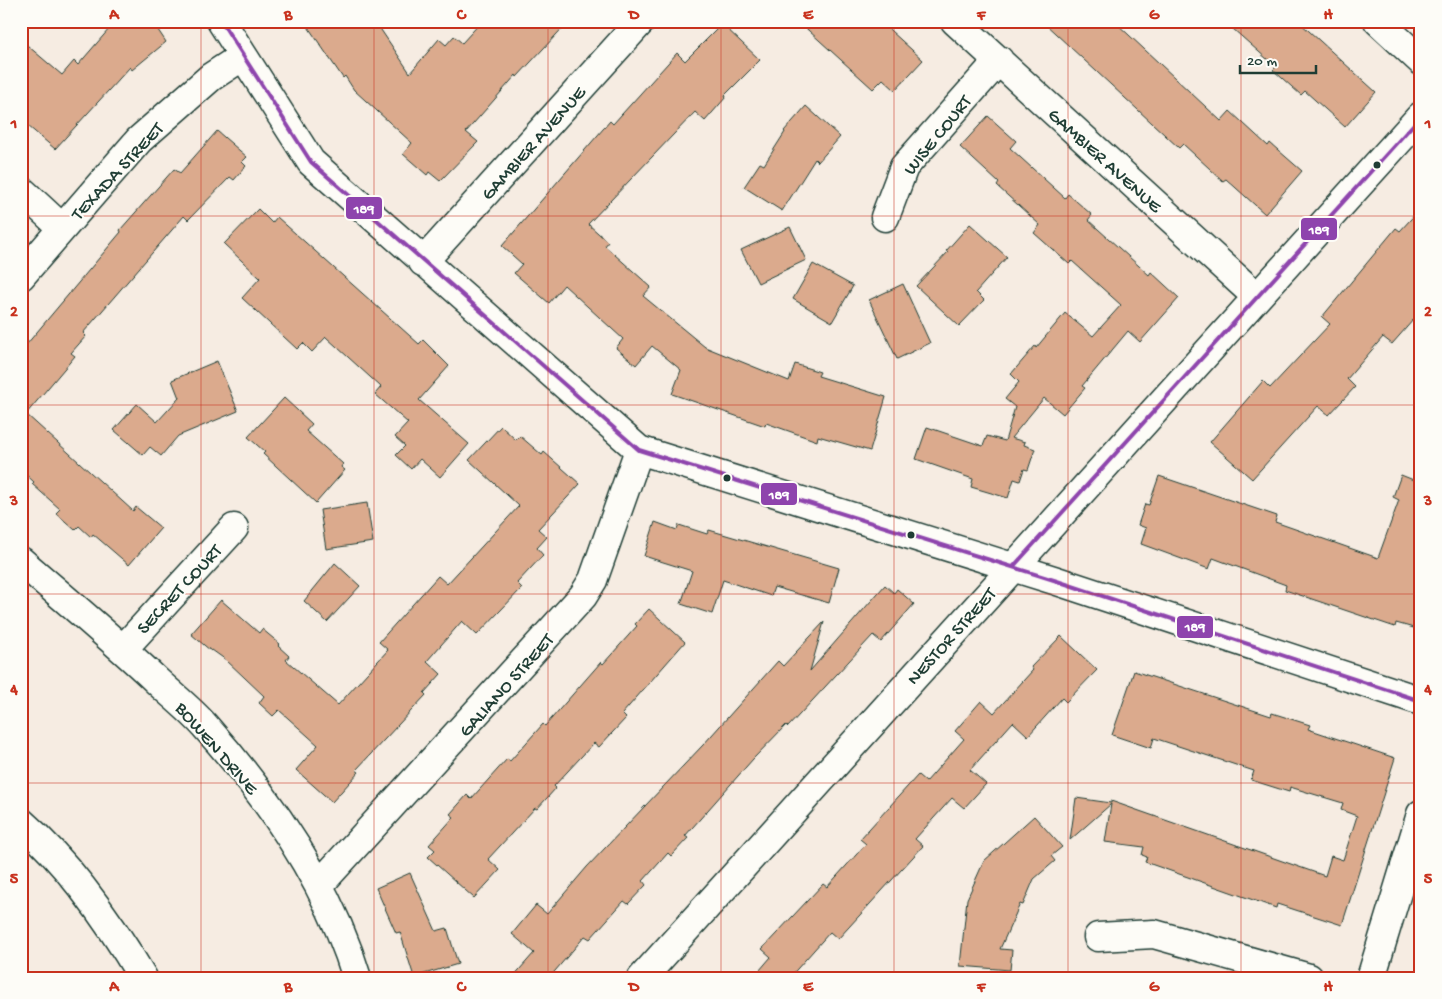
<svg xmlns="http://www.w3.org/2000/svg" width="1442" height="999" viewBox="0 0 1442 999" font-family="'Gochi Hand',sans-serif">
	<rect width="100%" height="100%" fill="#f6ece2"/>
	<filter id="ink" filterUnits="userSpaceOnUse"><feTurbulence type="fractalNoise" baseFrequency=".02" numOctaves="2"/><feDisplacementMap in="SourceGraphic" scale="10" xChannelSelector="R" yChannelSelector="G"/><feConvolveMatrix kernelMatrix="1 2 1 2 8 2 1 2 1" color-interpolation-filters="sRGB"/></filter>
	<g filter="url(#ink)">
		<path fill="#dbaa8d" stroke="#1f3d34" d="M116 21H152L166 42 132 70 130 67 55 149 21 120V40L62 75 74 61 78 65Z
			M304 21H364L370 29 377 24 410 73 439 39 446 45 454 36 462 43 482 21H569L517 77 516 75 466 132 478 142 440 181 429 172 427 175 403 154 412 143 354 90 345 76 343 78Z
			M798 21H880L923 60 895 90 883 79 873 89Z
			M1042 21H1114L1221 121 1230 111 1268 146 1270 143 1302 171 1265 214 1226 179 1223 181 1183 144 1179 148Z
			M1224 21H1298L1376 92 1345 127 1305 91 1301 95 1273 70 1276 67Z
			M722 24 760 60 725 95 726 97 705 121 695 112 588 224 608 242 605 246 651 287 643 296 705 347 789 381 795 364 820 372 818 376 886 397 870 451 818 436 817 441 766 423 765 426 672 394 681 370 652 346 636 365 616 348 623 339 564 285 549 303 514 273 522 264 502 246 610 121 613 124 677 53 685 61Z
			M806 106 840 137 818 162 815 159 782 211 744 187 760 163 764 165 785 132 784 131Z
			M988 116 1016 141 1010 148 1065 198 1068 194 1092 215 1088 220 1149 275 1151 272 1179 298 1140 342 1128 331 1082 386 1085 388 1063 414 1044 398 1011 438 1025 442 1024 445 1035 449 1028 470 1024 469 1020 481 1014 479 1008 498 971 487 973 479 916 459 927 427 983 446 987 436 1005 441 1015 407 1005 399 1019 382 1011 374 1035 346 1036 348 1065 313 1093 336 1121 305 1072 261 1069 264 1034 233 1040 225 997 186 999 183 960 147Z
			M217 131 247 157 242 162 246 166 234 180 230 177 188 220 184 216 83 333 86 336 71 353 75 356 26 414 133 511 136 507 161 528 129 565 93 534 91 537 79 526 75 530 56 513 60 509 32 484 34 482 21 470V351L121 232 120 230 174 169 180 173Z
			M1421 208V311L1392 344 1383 337 1347 379 1355 387 1329 415 1318 406 1252 479 1210 442 1263 381 1270 388 1330 324 1322 317 1396 228 1400 231Z
			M258 209 272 223 277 217 419 344 423 340 449 366 419 400 469 444 440 477 420 459 411 469 396 455 405 446 395 437 408 423 375 394 381 387 326 337 312 352 303 343 297 349 242 298 260 278 224 244Z
			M970 224 1007 257 976 292 984 300 959 326 916 286 948 252 946 251Z
			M790 227 806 260 758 283 741 250Z
			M813 264 853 286 832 322 793 299Z
			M903 284 930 343 897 359 869 300Z
			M217 361 238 411 178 436 161 456 150 447 143 455 114 430 137 404 157 422 179 398 172 380Z
			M284 398 312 424 306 431 343 464 341 467 345 470 316 503 263 454 265 452 248 437Z
			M501 426 516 440 520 436 542 455 544 452 580 484 538 529 547 537 537 548 543 555 517 583 522 588 477 635 462 621 427 661 441 674 424 693 426 695 356 770 359 772 332 802 296 770 318 745 279 710 273 716 259 703 264 696 226 660 212 650 211 651 191 634 221 600 259 633 262 629 280 644 278 646 289 656 286 660 338 705 388 650 379 642 438 576 447 584 519 506 469 460Z
			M1401 475 1421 483V630L1396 623 1395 627 1285 590 1286 585 1213 558 1209 569 1141 544 1146 528 1138 525 1145 504 1149 505 1159 476 1277 516 1275 522 1378 558 1399 500 1393 497Z
			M367 503 373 542 326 549 320 510Z
			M655 522 677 530 679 525 707 534 709 530 839 568 829 603 774 587 771 596 723 580 712 614 681 604 692 571 644 556Z
			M335 563 360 586 327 622 304 601Z
			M885 585 894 593 897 589 914 604 881 642 873 635 788 727 786 725 753 759 685 836 688 838 671 856 668 853 643 881 646 885 628 904 624 901 590 939 585 936 549 978H512L534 953 512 934 536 905 547 914 587 867 703 745 778 661 783 666 824 622 810 671Z
			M649 609 685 642 622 714 626 718 599 747 594 743 554 786 556 788 537 809 535 808 488 859 500 870 474 898 428 857 435 850 429 845 454 817 450 814 467 795 471 799 507 759 510 761 543 724 545 726 601 662 603 664 637 626 635 624Z
			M1061 636 1097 670 1066 702 1062 698 1028 736 1013 722 970 770 986 784 964 808 952 798 915 839 923 846 838 939 830 932 789 978H753L771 957 762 949 823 884 827 887 866 844 860 839 918 775 926 782 964 739 955 731 981 701 994 713 1033 670 1031 667Z
			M1134 671 1271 716 1272 713 1310 725 1308 729 1395 758 1342 925 1277 904 1276 908 1145 862 1147 857 1142 855 1144 847 1105 842 1111 804 1070 840 1076 798 1111 803V801L1325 876 1331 856 1343 860 1357 816 1341 810 1343 803 1290 787 1289 792 1251 780 1254 771 1154 738 1151 748 1112 735Z
			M1034 816 1062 847 1051 856 1055 861 1034 879 1023 905 1020 904 1000 949 1012 950 1010 970 960 966 967 899 984 861Z
			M410 873 436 931 447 928 458 964 414 977 400 932 396 933 376 888Z"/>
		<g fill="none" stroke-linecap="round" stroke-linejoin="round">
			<g stroke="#1f3d34" stroke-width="31">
				<path id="minor" d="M221 21 311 162 639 450 1057 581 1421 701
					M955 21 1257 297
					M1378 21 1421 61
					M21 190 62 228
					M885 217 904 167 999 60
					M423 262 641 21
					M21 276 139 140 211 77 243 56
					M21 561C67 601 114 640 158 682 173 696 191 710 205 726 269 798 329 885 357 978
					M123 649 234 528
					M21 822C68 863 111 924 143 978
					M319 885 583 596 593 580 639 450
					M1098 937 1154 934 1309 978
					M642 978 1421 116
					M1371 978 1421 814"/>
			</g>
			<use href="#minor" stroke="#fdfcf7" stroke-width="28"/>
			<g stroke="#fdfcf7" stroke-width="8">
				<path id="bus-1" d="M221 21 311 162 639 450 1057 581 1421 701
					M1013 567 1421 116"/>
			</g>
			<use href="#bus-1" stroke="#8e44ad" stroke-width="4"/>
		</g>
	</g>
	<path fill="none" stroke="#c8321e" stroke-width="1" stroke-opacity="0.55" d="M201 21V978M374 21V978M548 21V978M721 21V978M894 21V978M1068 21V978M1241 21V978M21 216H1421M21 405H1421M21 594H1421M21 783H1421"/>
	<g fill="#1f3d34" stroke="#fdfcf7" stroke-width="2">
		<circle cx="1377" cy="165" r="4.5"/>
		<circle cx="727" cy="478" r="4.5"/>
		<circle cx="911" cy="535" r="4.5"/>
	</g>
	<g text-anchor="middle" stroke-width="4" stroke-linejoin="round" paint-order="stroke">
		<g font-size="19" fill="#1f3d34" stroke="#fdfcf7">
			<text transform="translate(936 134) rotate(-51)" y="7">WISE COURT</text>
			<text transform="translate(532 142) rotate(-48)" y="7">GAMBIER AVENUE</text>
			<text transform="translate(1106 159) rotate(42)" y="7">GAMBIER AVENUE</text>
			<text transform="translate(116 170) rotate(-47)" y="7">TEXADA STREET</text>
			<text transform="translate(178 588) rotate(-47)" y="7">SECRET COURT</text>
			<text transform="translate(950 635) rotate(-48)" y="7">NESTOR STREET</text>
			<text transform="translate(505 684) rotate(-48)" y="7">GALIANO STREET</text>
			<text transform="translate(218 747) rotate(49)" y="7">BOWEN DRIVE</text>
		</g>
	</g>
	<g stroke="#fdfcf7" stroke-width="2">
		<rect x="345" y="196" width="38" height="24" rx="5" fill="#8e44ad"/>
		<rect x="1300" y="217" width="38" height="24" rx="5" fill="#8e44ad"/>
		<rect x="760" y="482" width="38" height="24" rx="5" fill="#8e44ad"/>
		<rect x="1176" y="615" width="38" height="24" rx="5" fill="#8e44ad"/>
	</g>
	<g font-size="14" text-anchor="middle" font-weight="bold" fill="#fff">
		<text x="364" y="213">189</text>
		<text x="1319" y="234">189</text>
		<text x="779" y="499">189</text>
		<text x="1195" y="631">189</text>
	</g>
	<rect width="1442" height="999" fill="none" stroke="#fdfcf7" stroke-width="55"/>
	<path d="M1240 65v8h76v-8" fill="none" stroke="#1f3d34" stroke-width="2.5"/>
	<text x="1247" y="65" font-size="15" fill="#1f3d34" stroke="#fdfcf7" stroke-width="4" paint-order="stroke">20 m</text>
	<rect x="28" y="28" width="1386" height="944" fill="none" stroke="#c8321e" stroke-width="2"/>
	<g font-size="16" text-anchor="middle" font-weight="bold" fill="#c8321e">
		<text x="114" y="19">A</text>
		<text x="288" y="19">B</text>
		<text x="461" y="19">C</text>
		<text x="634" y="19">D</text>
		<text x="808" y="19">E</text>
		<text x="981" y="19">F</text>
		<text x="1154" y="19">G</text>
		<text x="1328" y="19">H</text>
		<text x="14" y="128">1</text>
		<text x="1428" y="128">1</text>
		<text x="14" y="316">2</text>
		<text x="1428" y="316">2</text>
		<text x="14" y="505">3</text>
		<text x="1428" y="505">3</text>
		<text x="14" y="694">4</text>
		<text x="1428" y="694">4</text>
		<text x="14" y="883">5</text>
		<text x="1428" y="883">5</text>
		<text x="114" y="991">A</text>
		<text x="288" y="991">B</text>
		<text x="461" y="991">C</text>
		<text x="634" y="991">D</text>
		<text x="808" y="991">E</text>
		<text x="981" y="991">F</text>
		<text x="1154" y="991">G</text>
		<text x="1328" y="991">H</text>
	</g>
</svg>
